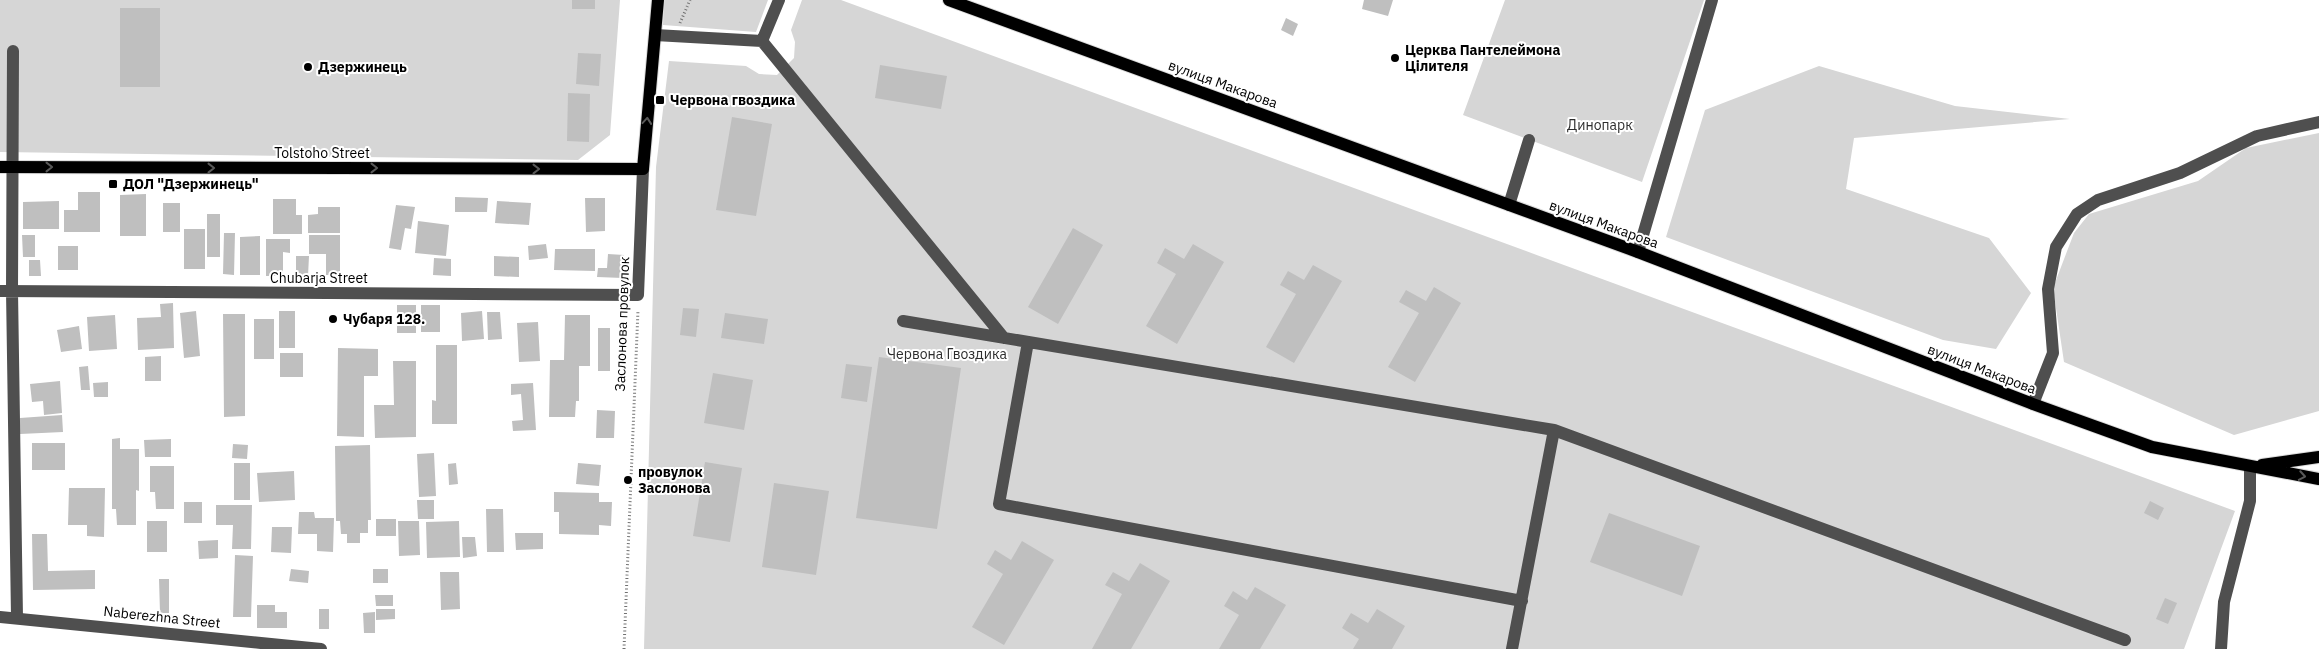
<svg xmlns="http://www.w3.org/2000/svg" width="2319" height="649" viewBox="0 0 2319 649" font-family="'IBM Plex Sans',sans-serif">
	<rect width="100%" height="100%" fill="#fff"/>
	<path fill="#d6d6d6" d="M0 0H620L610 135 578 160 0 152Z
		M664 0H768L756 32 663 25Z
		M802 0H841L2235 511 2184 649H644L656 167 669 61 746 66 759 74 777 75 794 58 795 42 791 30Z
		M1505 0H1704L1642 182 1463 115Z
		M1819 66 1955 106 2070 119 1854 138 1846 189 1989 238 2031 293 1996 349 1943 340 1666 237 1705 110Z
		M2319 133V411L2234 435 2064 362 2053 288 2074 233 2089 214 2198 181 2246 148Z"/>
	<path fill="#bfbfbf" d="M572 0H595V9H572Z
		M1364 0H1393L1388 16 1362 9Z
		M120 8H160V87H120Z
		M1286 18 1298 24 1293 36 1281 30Z
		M578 53 601 54 599 86 576 84Z
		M880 65 947 76 941 109 875 98Z
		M568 93 590 94 589 142 567 141Z
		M732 117 772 124 756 216 716 210Z
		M78 192H100V232H64V210H78Z
		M146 194V236H120V195Z
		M455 197 488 198 487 212H455Z
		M585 198H605V231L586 232Z
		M273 199H296V215H302V234H273Z
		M59 201V229H23V202Z
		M497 201 531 203 529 225 495 223Z
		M163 203H180V232H163Z
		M396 205 415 207 411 229 405 228 401 250 389 248Z
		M318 207H340V233H308V215L318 214Z
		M207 214H220V257H207Z
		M418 221 449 225 446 256 415 253Z
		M1073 228 1103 245 1058 324 1028 307Z
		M184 229H205V269H184Z
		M224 233H235L234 275 223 274Z
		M22 235H35V257H23Z
		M309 235H340V275H326V254H309Z
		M260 236V275H240V237Z
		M266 239H290V253L283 252V276H266Z
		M546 244 548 258 529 260 528 246Z
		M1193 244 1224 262 1177 344 1146 326 1176 274 1157 263 1165 248 1184 259Z
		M58 246H78V270H58Z
		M555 249H595V271L554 270Z
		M608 254 624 255 623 278 597 277 598 268H607Z
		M296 256H309L308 276H296Z
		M494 256 519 257V277L494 276Z
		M434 258 451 259V276L433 275Z
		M29 260H40L41 276H29Z
		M1313 265 1342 281 1294 363 1266 347 1296 294 1280 285 1288 271 1304 280Z
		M1434 287 1461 303 1415 382 1388 367 1419 313 1399 302 1406 290 1426 301Z
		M173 303 174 348 138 350 137 318 161 317 160 304Z
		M397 305H416V333H397Z
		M421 305H440V332H421Z
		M683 308 699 309 696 337 680 335Z
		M196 311 200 356 184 358 180 313Z
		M279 311H295V348H279Z
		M482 311 484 339 462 341 461 313Z
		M487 312H500L502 339 488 340Z
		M725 313 768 319 764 344 721 338Z
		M223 314H245V416L224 417Z
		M115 315 117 349 89 351 87 317Z
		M565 315H590V366H579V401H576L575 417H549L550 360H564Z
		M254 319H274V359H254Z
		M538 322 540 361 519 362 517 323Z
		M79 326 82 349 61 352 57 330Z
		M598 328H610V371H598Z
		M436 345H457V424H432V400L436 401Z
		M338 348 378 349V376H364V437L337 436Z
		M280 353H303V377H280Z
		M161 356V381H145V357Z
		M879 357 961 368 937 529 856 518Z
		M393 361H416V437L375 438 374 405H394Z
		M846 364 872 367 867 402 841 398Z
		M88 366 90 390H81L79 367Z
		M713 373 753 380 744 430 704 423Z
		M60 381 62 413 44 415 43 401 32 402 30 384Z
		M108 382V397H94L93 383Z
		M533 383 536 430 513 431 512 421 523 420 521 394 511 395V384Z
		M597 410 615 411 614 438H596Z
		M62 415 63 432 20 434V418Z
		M120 438V449H139V491L136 490V525H117L116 509H112V439Z
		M171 439V457H145L144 440Z
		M32 443H65V470H32Z
		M233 444 248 445 247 459 232 458Z
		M370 445 371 520H368V533H360V543H347V534H341L340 521H336L335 446Z
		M434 453 436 496 419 497 417 454Z
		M705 462 742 468 730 542 693 536Z
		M234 463H250V500H234Z
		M456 463 458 484 449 485 448 464Z
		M578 463 601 465 599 486 576 484Z
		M150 466H174V509H156L155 492H150Z
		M294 471 295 500 259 502 257 473Z
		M774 483 829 491 816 575 762 567Z
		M69 488H105L104 537 87 536V525H68Z
		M554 492 599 493V502H612L611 526 599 525V535L559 534V512H554Z
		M417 500H434V519H418Z
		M2150 501 2164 508 2158 520 2144 513Z
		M184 502H202V523H184Z
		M216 505H252L251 549H232L233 525H216Z
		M486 509H503L504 552H487Z
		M299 512H314L315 518H334L333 552 317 551V534H298Z
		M1609 513 1700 546 1682 596 1590 562Z
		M376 519H396V536H376Z
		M147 521H167V552H147Z
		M398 521H419L420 555 399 556Z
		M459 521 460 557 427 558 426 522Z
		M272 527H292L291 553 271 552Z
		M515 533H543V549L516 550Z
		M32 534H47L48 571 95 570V589L33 590Z
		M462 537H475L477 556 463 558Z
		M218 540V558L199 559 198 541Z
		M1022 541 1054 560 1004 645 972 627 1003 574 987 564 995 550 1011 560Z
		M235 555 253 556 251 617H233Z
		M1140 563 1170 581 1131 649H1092L1122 594 1105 585 1113 572 1129 581Z
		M291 569 309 571 308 583 289 581Z
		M373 569H388V583H373Z
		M440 572H459L460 609 441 610Z
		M159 579H169V613H160Z
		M1255 587 1286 605 1260 649H1219L1239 615 1224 606 1233 591 1247 600Z
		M375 595H393V606H376Z
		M2165 598 2177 603 2168 624 2156 619Z
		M257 605H275V612H287V628H257Z
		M319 609H329V629H319Z
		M376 609H395V619L376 620Z
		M1377 609 1405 626 1392 649H1353L1359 639 1342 628 1351 613 1368 623Z
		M375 612V633H364L363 613Z"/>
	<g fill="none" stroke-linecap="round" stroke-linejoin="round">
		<g stroke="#dbdbdb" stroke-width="14">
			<path id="major" d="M949 0 1638 252 2033 404 2152 447 2319 479
				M0 167 643 169 658 0
				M2262 465 2319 457"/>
		</g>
		<path stroke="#717171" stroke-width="3" stroke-dasharray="1 2.5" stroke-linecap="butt" d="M680 23 690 0
			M624 649 638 310"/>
		<path stroke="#4f4f4f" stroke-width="12" d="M655 35 762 41 779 0
			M762 41 1004 338
			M13 51 12 291 17 617
			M1509 205 1529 140
			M1638 252 1712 0
			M0 291 638 295 643 169
			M903 321 1554 430 2125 640
			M1028 342 999 504 1522 601
			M2033 404 2053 353 2048 289 2056 247 2077 214 2098 200 2180 173 2257 136 2319 122
			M0 617 321 649
			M1512 649 1554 430
			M2221 649 2224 602 2250 501V467"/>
		<use href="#major" stroke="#000" stroke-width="12"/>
	</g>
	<defs><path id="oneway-chevron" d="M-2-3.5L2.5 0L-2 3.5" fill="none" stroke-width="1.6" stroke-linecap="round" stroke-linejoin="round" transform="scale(1.25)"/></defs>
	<g stroke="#595959">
		<use href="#oneway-chevron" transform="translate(647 121) rotate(-85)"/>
		<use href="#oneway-chevron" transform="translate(49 167)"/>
		<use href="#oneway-chevron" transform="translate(211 168)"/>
		<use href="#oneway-chevron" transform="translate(374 168)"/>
		<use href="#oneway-chevron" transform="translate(536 169)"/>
		<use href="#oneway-chevron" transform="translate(2302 476) rotate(10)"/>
	</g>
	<g fill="#000" stroke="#fff" stroke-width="2">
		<circle cx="1395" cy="58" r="5"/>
		<circle cx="308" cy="67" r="5"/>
		<rect x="655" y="95" width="10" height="10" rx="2.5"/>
		<rect x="108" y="179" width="10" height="10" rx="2.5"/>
		<circle cx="333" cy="319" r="5"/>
		<circle cx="628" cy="480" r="5"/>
	</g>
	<g text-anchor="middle" stroke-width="4" stroke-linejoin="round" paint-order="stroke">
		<g font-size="14" font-weight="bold" fill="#000" stroke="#fff" text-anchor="start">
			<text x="1405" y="55">Церква Пантелеймона<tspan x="1405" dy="16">Цілителя</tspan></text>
			<text x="318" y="72">Дзержинець</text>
			<text x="670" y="105">Червона гвоздика</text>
			<text x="123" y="189">ДОЛ "Дзержинець"</text>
			<text x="343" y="324">Чубаря 128.</text>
			<text x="638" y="477">провулок<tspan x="638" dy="16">Заслонова</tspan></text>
		</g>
		<g font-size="14" fill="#000" stroke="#fff">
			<text transform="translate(1223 84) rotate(20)" y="5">вулиця Макарова</text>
			<text x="322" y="158">Tolstoho Street</text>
			<text transform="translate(1604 224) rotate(20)" y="5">вулиця Макарова</text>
			<text x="319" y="283">Chubarja Street</text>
			<text transform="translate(622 324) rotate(-88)" y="5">Заслонова провулок</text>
			<text transform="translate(1982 369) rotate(21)" y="5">вулиця Макарова</text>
			<text transform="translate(162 617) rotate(6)" y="5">Naberezhna Street</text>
		</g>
		<g font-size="14" fill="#2d2d2d" stroke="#fff">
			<text x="1600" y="130">Динопарк</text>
			<text x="947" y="359">Червона Гвоздика</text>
		</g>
	</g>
</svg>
